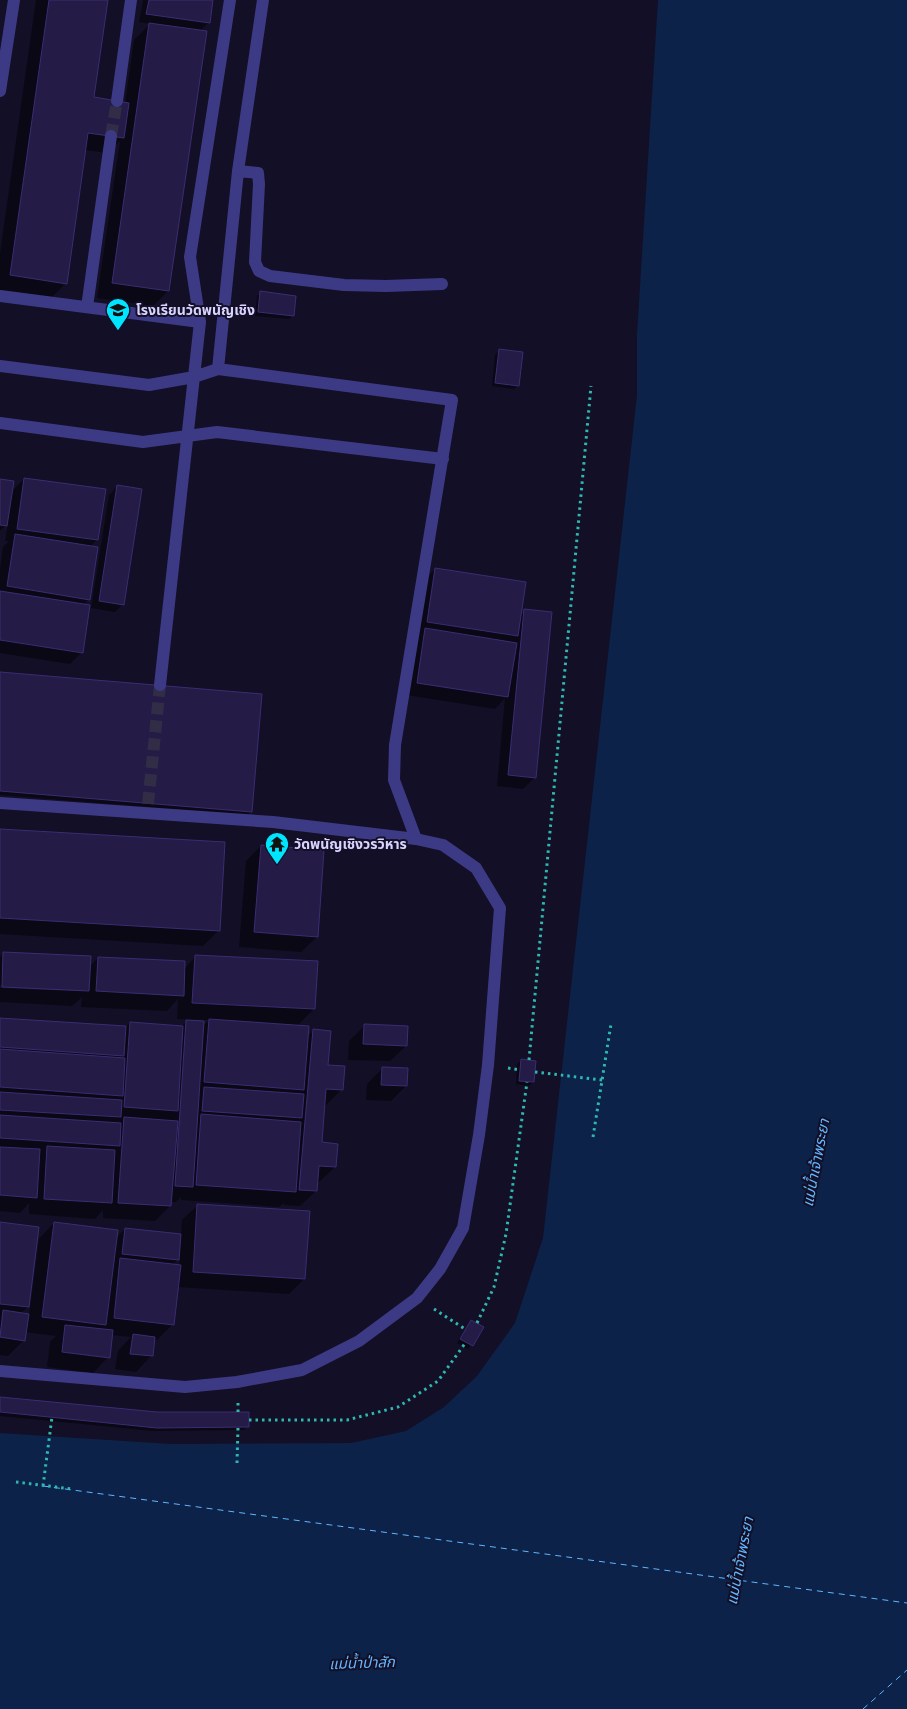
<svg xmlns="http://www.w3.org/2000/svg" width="907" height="1709" viewBox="0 0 907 1709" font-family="'DejaVu Sans','Noto Sans Thai',sans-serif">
	<rect width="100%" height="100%" fill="#130f26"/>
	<path fill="#0c2248" d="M658 0H907V1709H0V1433L171 1444 351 1443 406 1431 444 1407 477 1376 515 1323 543 1238 637 395V334Z"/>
	<path fill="#0007" fill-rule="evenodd" d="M36 0H107L92 99 125 103 134 40 150 24 139 22 143 0H212L208 23 200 31 168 291 153 306 97 298 120 141 107 153 85 150 66 283 50 299 0 291V253Z
		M261 293 293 315 289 319 255 316 257 296Z
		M499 351 518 385 514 389 492 386 495 355Z
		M24 479 97 539 90 547 89 599 83 605 82 652 70 664 0 653V569L3 547 9 541H5L8 523 0 531V480L10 493Z
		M117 487 123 604 115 612 91 608 109 495Z
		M435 569 520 616 525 611 535 777 523 789 497 786 505 698 495 709 406 695 414 642 420 635 415 634 423 581Z
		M0 673 251 812 247 815 0 795Z
		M0 830 219 930 203 946 0 934Z
		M261 846 317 937 301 952 239 947 246 861Z
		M4 953 89 967 98 958 184 969 195 957 314 1009 296 1027 307 1037 314 1030 327 1066 341 1090 326 1105H324L321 1143 335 1167 319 1182H317L316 1191 300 1206 284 1205 285 1202 279 1207 181 1200V1197L176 1202H171L170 1206 155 1221 103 1218V1210L95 1219 29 1214V1203L20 1213 0 1211V1019L126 1027 130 1023 181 1027 189 1019 188 1021 202 1027 209 1020 177 1019 178 999 167 1011 81 1007 82 997 72 1006 0 1002V988L75 991V989L0 985V957Z
		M365 1025 406 1046 390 1061 348 1060 349 1041Z
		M521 1060 534 1062 533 1082 529 1086 516 1084 517 1064Z
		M383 1068 406 1086 391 1101 366 1100 367 1084Z
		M198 1205 304 1279 289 1294 177 1287 173 1324 157 1340 153 1339 151 1356 136 1372 115 1369 118 1351 131 1337 111 1335 108 1357 93 1373 47 1367 50 1342 56 1336 25 1332 24 1340 8 1356 0 1355V1223L28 1307 20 1314 29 1315 39 1239 54 1223 115 1239 125 1229 181 1235 182 1220ZM180 1257 179 1266 172 1265Z
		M471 1321 482 1328 468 1349 457 1343Z
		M0 1398 247 1427 244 1430 153 1431 0 1416Z"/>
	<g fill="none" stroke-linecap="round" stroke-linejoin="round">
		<path stroke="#62b6ff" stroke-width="1" stroke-dasharray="6 5" stroke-linecap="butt" d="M43 1486 907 1603
			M863 1709 907 1670"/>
	</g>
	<path fill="#241b47" stroke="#3b2d73" d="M49 0H108L94 97 129 103 124 138 88 133 67 284 10 275Z
		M149 0H213L210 23 146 14Z
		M149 23 207 31 169 291 112 283Z
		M260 291 296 296 294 316 258 312Z
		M499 349 523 352 519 386 495 383Z
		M24 478 106 489 98 540 17 529Z
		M0 479 14 481 7 526 0 525Z
		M117 485 142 489 124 605 99 601Z
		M15 534 98 547 90 600 7 586Z
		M435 568 526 582 518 636 427 622Z
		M0 591 90 605 83 653 0 640Z
		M524 609 552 612 536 778 508 775Z
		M425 628 517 643 508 697 417 683Z
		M0 672 262 694 252 812 0 791Z
		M0 829 225 842 220 931 0 918Z
		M261 845 324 850 318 937 254 932Z
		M3 952 91 956 89 991 2 987Z
		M195 955 318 961 315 1009 192 1003Z
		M98 957 185 961 184 996 96 991Z
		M0 1018 126 1026 124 1056 0 1047Z
		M209 1019 309 1026 304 1090 204 1082Z
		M186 1020 204 1021 193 1187 175 1186Z
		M130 1022 183 1026 178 1111 124 1107Z
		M364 1024 408 1026 407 1046 363 1044Z
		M313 1029 331 1031 328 1065 345 1066 343 1090 326 1089 322 1142 338 1144 336 1167 319 1166 317 1191 299 1190Z
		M0 1049 125 1058 123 1096 0 1087Z
		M521 1059 536 1061 534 1082 519 1081Z
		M382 1067 408 1068 407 1086 381 1085Z
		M204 1087 304 1094 302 1118 202 1111Z
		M0 1092 122 1100 121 1117 0 1110Z
		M201 1114 301 1122 296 1192 196 1185Z
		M0 1115 121 1123 120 1146 0 1138Z
		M124 1117 178 1121 171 1206 118 1203Z
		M47 1146 115 1150 112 1203 44 1199Z
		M0 1147 40 1149 37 1198 0 1195Z
		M197 1204 310 1211 305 1279 193 1272Z
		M0 1222 39 1227 29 1307 0 1304Z
		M54 1222 118 1230 106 1325 42 1317Z
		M125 1228 181 1234 179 1260 122 1254Z
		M120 1258 181 1265 174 1325 114 1318Z
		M3 1310 29 1314 25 1341 0 1337Z
		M471 1320 484 1327 473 1346 460 1339Z
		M65 1325 113 1330 110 1358 62 1352Z
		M133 1334 155 1337 153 1356 130 1354Z
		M0 1397 157 1412H249V1427L157 1428 0 1412Z"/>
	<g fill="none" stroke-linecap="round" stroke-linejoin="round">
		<path stroke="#312d47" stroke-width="12" stroke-dasharray="12 6" stroke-linecap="butt" d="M111 136 117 101
			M148 804 160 685"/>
		<path stroke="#2fb8b0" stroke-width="3" stroke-dasharray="2.5 4" stroke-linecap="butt" d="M529 1060 591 386
			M508 1068 520 1070
			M535 1072 602 1080
			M593 1137 611 1024
			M434 1309 465 1329
			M477 1323 494 1287 506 1234 527 1082
			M238 1403V1412
			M249 1420H347L398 1407 438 1381 466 1342
			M237 1463 238 1427
			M16 1482 72 1489
			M43 1486 52 1417"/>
		<path stroke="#3d3a85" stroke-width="12" d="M0 91 14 0
			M117 101 131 0
			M238 171 258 173 259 184 255 262 259 271 270 276 344 285 386 286 442 284
			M0 296 200 322
			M87 307 111 136
			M0 366 149 385 194 377 218 369 452 400 395 745 394 780 416 839
			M218 369 238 171 263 0
			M0 423 143 442 217 432 443 459
			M160 685 200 322 190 257 230 0
			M0 803 273 822 416 839 443 845 476 868 500 908 488 1065 479 1135 463 1228 440 1269 417 1298 359 1341 302 1370 237 1382 185 1387 0 1371"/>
	</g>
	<defs>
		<g id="school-pin" transform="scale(1.25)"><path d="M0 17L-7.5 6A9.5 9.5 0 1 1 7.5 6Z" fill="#00e5ff" stroke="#130f26"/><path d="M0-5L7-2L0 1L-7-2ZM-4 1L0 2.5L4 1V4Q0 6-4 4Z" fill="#111"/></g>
		<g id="temple-pin" transform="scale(1.25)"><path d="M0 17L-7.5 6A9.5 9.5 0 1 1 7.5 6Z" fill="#00e5ff" stroke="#130f26"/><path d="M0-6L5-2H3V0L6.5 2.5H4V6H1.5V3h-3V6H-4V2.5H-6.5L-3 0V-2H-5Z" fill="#111"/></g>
	</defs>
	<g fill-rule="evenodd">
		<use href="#school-pin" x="118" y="310"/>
		<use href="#temple-pin" x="277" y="844"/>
	</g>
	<g text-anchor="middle" stroke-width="4" stroke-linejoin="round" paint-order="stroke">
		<g font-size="14" font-weight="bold" fill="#d9d4ff" stroke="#130f26" text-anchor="start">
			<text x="136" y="315">โรงเรียนวัดพนัญเชิง</text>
			<text x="294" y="849">วัดพนัญเชิงวรวิหาร</text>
		</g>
		<g font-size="15" font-style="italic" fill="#62b6ff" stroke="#130f26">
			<text transform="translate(816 1163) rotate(-79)" y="5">แม่น้ำเจ้าพระยา</text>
			<text transform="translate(740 1561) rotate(-79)" y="5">แม่น้ำเจ้าพระยา</text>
			<text transform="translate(362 1663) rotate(-2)" y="5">แม่น้ำป่าสัก</text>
		</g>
	</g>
</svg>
